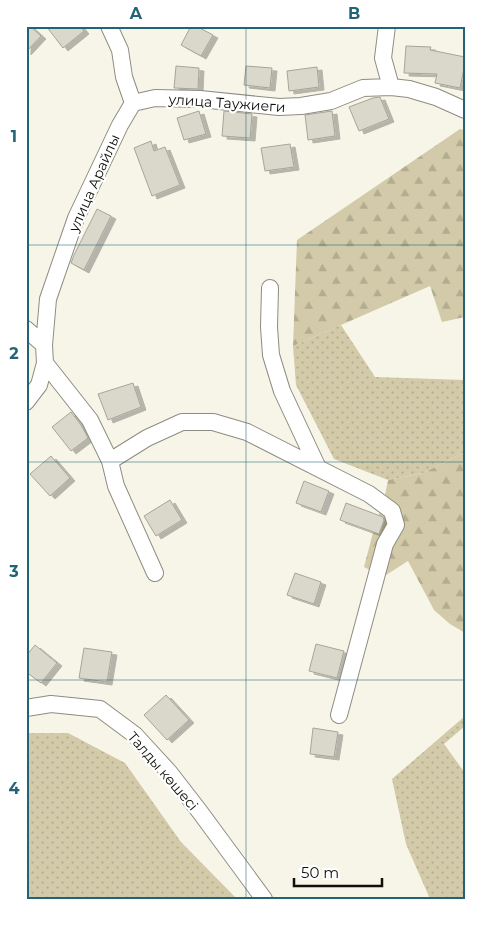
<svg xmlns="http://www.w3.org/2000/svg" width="491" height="925" viewBox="0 0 491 925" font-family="Montserrat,sans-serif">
	<defs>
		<pattern id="grass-dots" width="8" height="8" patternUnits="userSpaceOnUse" patternTransform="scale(1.25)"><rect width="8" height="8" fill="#d2caa8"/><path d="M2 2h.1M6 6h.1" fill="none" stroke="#b3ac8f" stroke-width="1.8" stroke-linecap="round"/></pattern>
		<pattern id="forest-firs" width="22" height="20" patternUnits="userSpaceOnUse" patternTransform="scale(1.25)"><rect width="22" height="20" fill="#d2caa8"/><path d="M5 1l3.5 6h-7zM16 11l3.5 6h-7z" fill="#b3ac8f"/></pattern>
		<filter id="shadow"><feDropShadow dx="5" dy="3" stdDeviation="0" flood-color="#0004"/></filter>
	</defs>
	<rect width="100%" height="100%" fill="#f7f5e8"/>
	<path fill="url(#grass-dots)" d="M341 325 375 377 465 380V452L423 473 388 480 334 459 296 385 293 346Z
		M465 716V726L444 744 465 773V899H430L406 844 392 779Z
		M26 733H68L125 763 181 842 237 899H26Z"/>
	<path fill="url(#forest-firs)" d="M460 129 465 130V317L442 322 430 286 293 346 297 240Z
		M465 452V633L450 624 434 610 408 561 383 577 364 567 376 521 383 506 388 480 423 473Z"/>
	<path fill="#dad7cb" stroke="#a7a499" filter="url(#shadow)" d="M26 26H30L41 36 26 52Z
		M46 26H80L84 31 63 48Z
		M191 26H196L213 35 201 56 181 45Z
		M406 46 431 47 430 50 465 57V63L460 88 435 83 437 74 404 73Z
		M176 66 199 68 198 89 174 88Z
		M246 66 272 68 270 88 244 85Z
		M317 67 319 87 289 91 287 71Z
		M380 97 389 119 359 131 349 107 373 98Z
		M199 111 206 134 184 140 177 118Z
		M224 111 252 114 250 138 222 136Z
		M332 111 335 136 308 140 305 115Z
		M151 141 154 151 165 147 180 185 152 196 134 148Z
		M290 144 294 167 265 171 261 148Z
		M97 209 111 216 84 270 71 263 74 255Z
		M133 383 141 407 108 420 98 394Z
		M71 412 81 425 88 438 71 451 52 427Z
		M51 456 70 478 50 496 30 474Z
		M304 481 329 491 321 512 296 503Z
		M170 500 182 520 156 536 144 516Z
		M346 503 383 517 384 520 379 534 340 520Z
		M295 573 321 582 314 604 287 595Z
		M316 644 344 651 337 678 309 671Z
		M35 645 57 663 41 683 26 672V656Z
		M84 648 112 652 107 682 79 678Z
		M166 695 189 720 167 740 144 715Z
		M313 728 338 732 334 757 310 754Z"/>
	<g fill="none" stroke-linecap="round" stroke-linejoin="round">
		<g stroke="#8e8c81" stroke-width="18">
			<path id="minor" d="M387 26 383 58 391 87
				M133 103 155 98 200 99 279 107 301 106 331 101 363 88 391 87 409 89 436 97 465 110
				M270 288 269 327 271 355 282 391 318 468
				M26 329 44 345
				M45 363 90 420 110 461 116 486 155 573
				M26 402 39 385 45 363 44 345 48 299 76 218 120 125 133 103 124 77 120 50 109 26
				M110 461 147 438 182 422H213L247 432 369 494 392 511 396 525 385 544 339 715
				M26 708 51 704 100 709 135 735 169 772 200 812 264 899"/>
		</g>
		<use href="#minor" stroke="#fff" stroke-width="16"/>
	</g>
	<path fill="none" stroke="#236378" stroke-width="1" stroke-opacity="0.55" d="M246 26V899M26 245H465M26 462H465M26 680H465"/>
	<g text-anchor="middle" stroke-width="4.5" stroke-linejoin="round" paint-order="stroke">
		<g font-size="14" fill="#0f0f0b" stroke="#fff">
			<text transform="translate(227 103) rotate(4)" y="5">улица Таужиеги</text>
			<text transform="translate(94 183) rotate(-66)" y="5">улица Арайлы</text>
			<text transform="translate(163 771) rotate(49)" y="5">Талды көшесі</text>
		</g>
	</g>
	<rect width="491" height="925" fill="none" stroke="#ffffff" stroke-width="55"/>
	<path d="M294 878v8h88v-8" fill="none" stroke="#0f0f0b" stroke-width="2.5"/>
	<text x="301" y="878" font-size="15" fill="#0f0f0b" stroke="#ffffff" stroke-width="4" paint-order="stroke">50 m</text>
	<rect x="28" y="28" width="436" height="870" fill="none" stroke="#236378" stroke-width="2"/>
	<g font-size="16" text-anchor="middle" font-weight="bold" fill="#236378">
		<text x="136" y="19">A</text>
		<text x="354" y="19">B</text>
		<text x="14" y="142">1</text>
		<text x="14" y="359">2</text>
		<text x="14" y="577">3</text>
		<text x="14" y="794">4</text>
	</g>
</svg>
